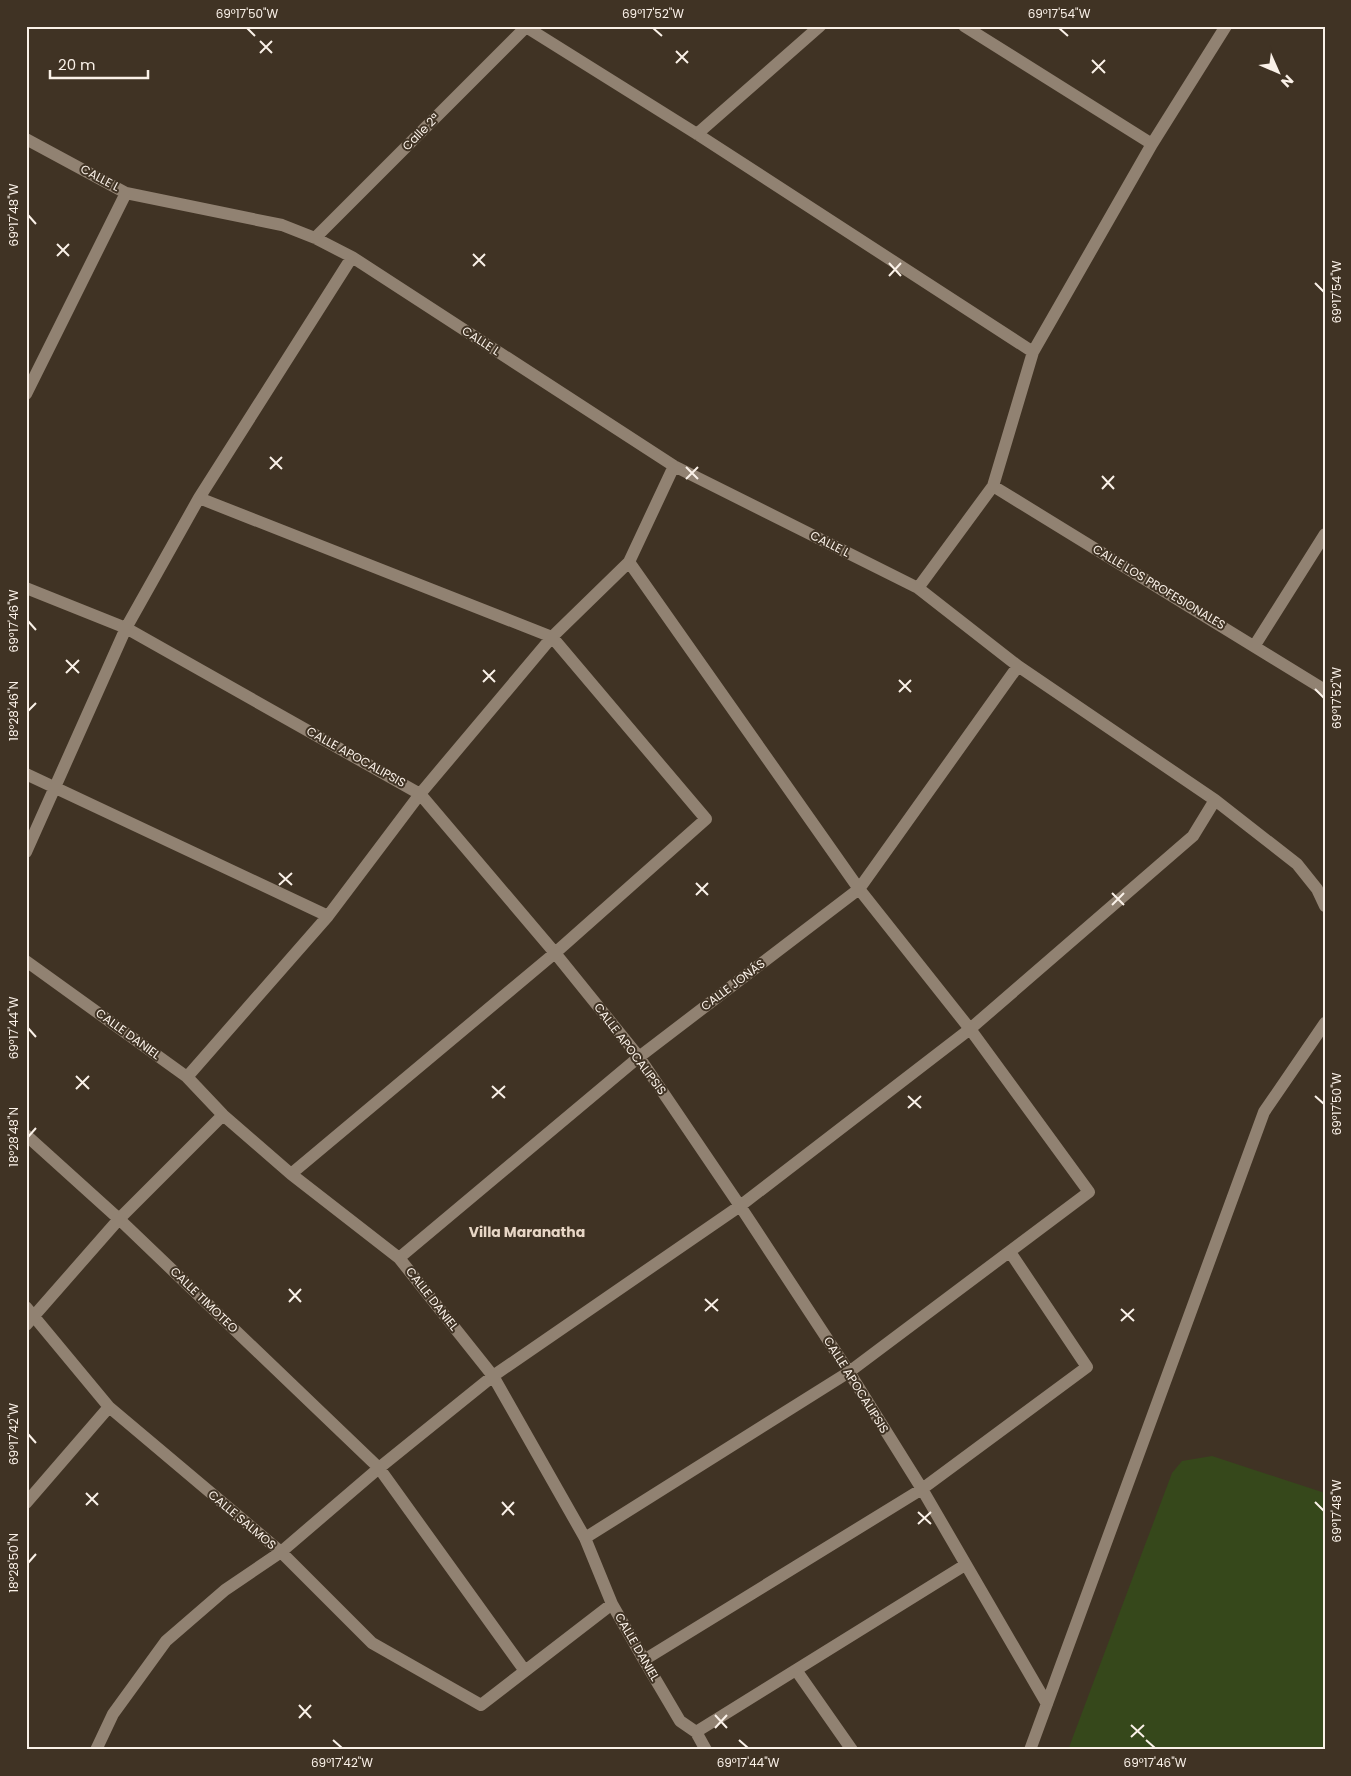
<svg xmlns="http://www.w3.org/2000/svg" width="1351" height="1776" viewBox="0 0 1351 1776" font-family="Poppins,sans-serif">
	<rect width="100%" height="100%" fill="#403324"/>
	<path fill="#36481b" d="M1212 1456 1325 1493V1750H1068L1172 1473 1182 1461Z"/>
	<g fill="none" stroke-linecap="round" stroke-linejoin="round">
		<path stroke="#918272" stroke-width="12" d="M964 26 1152 144
			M526 27 697 134 1033 352
			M697 134 820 26
			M26 139 126 193 282 225 315 238 352 257 674 466 918 588 1018 666 1215 800 1297 864 1317 889 1325 906
			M315 238 527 26
			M26 394 126 193
			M993 486 1325 690
			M199 498 552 637 706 819 555 953 291 1174
			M26 588 126 628 420 794 555 953 639 1057 740 1206 849 1372 922 1489 1047 1704
			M918 588 993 486 1033 352 1152 144 1226 26
			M1255 645 1325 534
			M26 774 328 916
			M26 852 126 628 199 498 352 257
			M26 961 187 1077 223 1115 291 1174 399 1258 493 1376 585 1538 612 1604 644 1660 680 1721 696 1732 706 1750
			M187 1077 328 916 420 794 552 637 629 562 674 466
			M26 1135 119 1219 379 1468 525 1671
			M399 1258 639 1057 859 889 1018 666
			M26 1307 109 1407 281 1552 372 1643 481 1705 612 1604
			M26 1325 119 1219 223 1115
			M26 1503 109 1407
			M585 1538 849 1372 1089 1192 970 1029 859 889 629 562
			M644 1660 922 1489 1087 1367 1010 1252
			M796 1670 852 1750
			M696 1732 965 1565
			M96 1750 113 1714 166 1641 225 1590 281 1552 379 1468 493 1376 740 1206 970 1029 1193 836 1215 800
			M1030 1750 1264 1112 1325 1023"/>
	</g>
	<path fill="none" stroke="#faf1e8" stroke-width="2" d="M247 28 255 36M653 28 662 36M1059 28 1068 36M260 41 272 53M676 51 688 63M260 53 272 41M1092 60 1105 73M676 63 688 51M1092 73 1105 60M28 215 36 224M57 244 69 256M473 254 485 266M57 256 69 244M889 263 901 276M473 266 485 254M889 276 901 263M1315 283 1324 292M270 457 282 469M686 467 698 479M270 469 282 457M1102 476 1114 489M686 479 698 467M1102 489 1114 476M28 621 36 630M66 660 79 673M483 670 495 682M66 673 79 660M899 680 911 692M483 682 495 670M1315 689 1324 698M899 692 911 680M28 711 36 703M279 873 292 885M696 883 708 895M279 885 292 873M1112 893 1124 905M696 895 708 883M1112 905 1124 893M28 1028 36 1037M76 1076 89 1089M492 1086 505 1098M76 1089 89 1076M908 1096 921 1108M1315 1096 1324 1104M492 1098 505 1086M908 1108 921 1096M28 1137 36 1128M289 1289 301 1302M705 1299 718 1311M289 1302 301 1289M1121 1309 1134 1321M705 1311 718 1299M1121 1321 1134 1309M28 1434 36 1443M86 1493 98 1505M502 1502 514 1515M1315 1502 1324 1511M86 1505 98 1493M918 1512 931 1524M502 1515 514 1502M918 1524 931 1512M28 1563 36 1554M299 1705 311 1718M715 1715 727 1728M299 1718 311 1705M1131 1725 1144 1737M715 1728 727 1715M1131 1737 1144 1725M333 1740 342 1748M739 1740 748 1748M1146 1740 1155 1748"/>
	<g text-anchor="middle" stroke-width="4" stroke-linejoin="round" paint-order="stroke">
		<g font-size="12" fill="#faf1e8" stroke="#403324">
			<text transform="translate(421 132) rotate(-45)" y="4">Calle 2ª</text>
			<text transform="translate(100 178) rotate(28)" y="4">CALLE L</text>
			<text transform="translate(481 341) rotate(33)" y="4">CALLE L</text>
			<text transform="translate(830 544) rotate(27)" y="4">CALLE L</text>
			<text transform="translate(1159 587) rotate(31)" y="4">CALLE LOS PROFESIONALES</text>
			<text transform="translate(356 757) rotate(29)" y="4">CALLE APOCALIPSIS</text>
			<text transform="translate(733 985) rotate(-37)" y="4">CALLE JONÁS</text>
			<text transform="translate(128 1034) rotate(36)" y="4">CALLE DANIEL</text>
			<text transform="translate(630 1049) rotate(53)" y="4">CALLE APOCALIPSIS</text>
			<text transform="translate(432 1299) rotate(52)" y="4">CALLE DANIEL</text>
			<text transform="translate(204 1300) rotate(44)" y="4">CALLE TIMOTEO</text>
			<text transform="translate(856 1385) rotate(58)" y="4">CALLE APOCALIPSIS</text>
			<text transform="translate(242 1520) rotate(40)" y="4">CALLE SALMOS</text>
			<text transform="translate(637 1647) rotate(60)" y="4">CALLE DANIEL</text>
		</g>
		<g font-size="14" font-weight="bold" fill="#e7d6c5" stroke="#403324">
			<text x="527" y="1237">Villa Maranatha</text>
		</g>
	</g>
	<rect width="1351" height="1776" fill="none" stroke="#403324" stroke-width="55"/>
	<g transform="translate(1278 72) rotate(135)" stroke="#403324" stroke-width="4" paint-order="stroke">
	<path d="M0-4L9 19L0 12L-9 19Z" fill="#faf1e8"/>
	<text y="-8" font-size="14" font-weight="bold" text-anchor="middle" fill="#faf1e8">N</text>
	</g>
	<path d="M50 70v8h98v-8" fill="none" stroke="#faf1e8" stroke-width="2.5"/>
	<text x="58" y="70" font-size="15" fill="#faf1e8" stroke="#403324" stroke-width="4" paint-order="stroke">20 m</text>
	<rect x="28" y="28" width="1296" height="1720" fill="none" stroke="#faf1e8" stroke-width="2"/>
	<g font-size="12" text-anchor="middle" fill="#faf1e8">
		<text x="247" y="18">69°17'50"W</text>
		<text x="653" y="18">69°17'52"W</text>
		<text x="1059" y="18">69°17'54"W</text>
		<text transform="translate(14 215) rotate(-90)" y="4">69°17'48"W</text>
		<text transform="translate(1337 292) rotate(-90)" y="4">69°17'54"W</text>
		<text transform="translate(14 621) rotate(-90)" y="4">69°17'46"W</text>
		<text transform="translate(1337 698) rotate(-90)" y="4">69°17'52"W</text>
		<text transform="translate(14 711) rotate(-90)" y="4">18°28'46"N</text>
		<text transform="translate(14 1028) rotate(-90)" y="4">69°17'44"W</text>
		<text transform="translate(1337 1104) rotate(-90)" y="4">69°17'50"W</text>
		<text transform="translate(14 1137) rotate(-90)" y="4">18°28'48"N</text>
		<text transform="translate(14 1434) rotate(-90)" y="4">69°17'42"W</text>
		<text transform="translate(1337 1511) rotate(-90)" y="4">69°17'48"W</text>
		<text transform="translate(14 1563) rotate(-90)" y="4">18°28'50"N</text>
		<text x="342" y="1767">69°17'42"W</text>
		<text x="748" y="1767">69°17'44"W</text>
		<text x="1155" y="1767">69°17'46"W</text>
	</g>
</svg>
